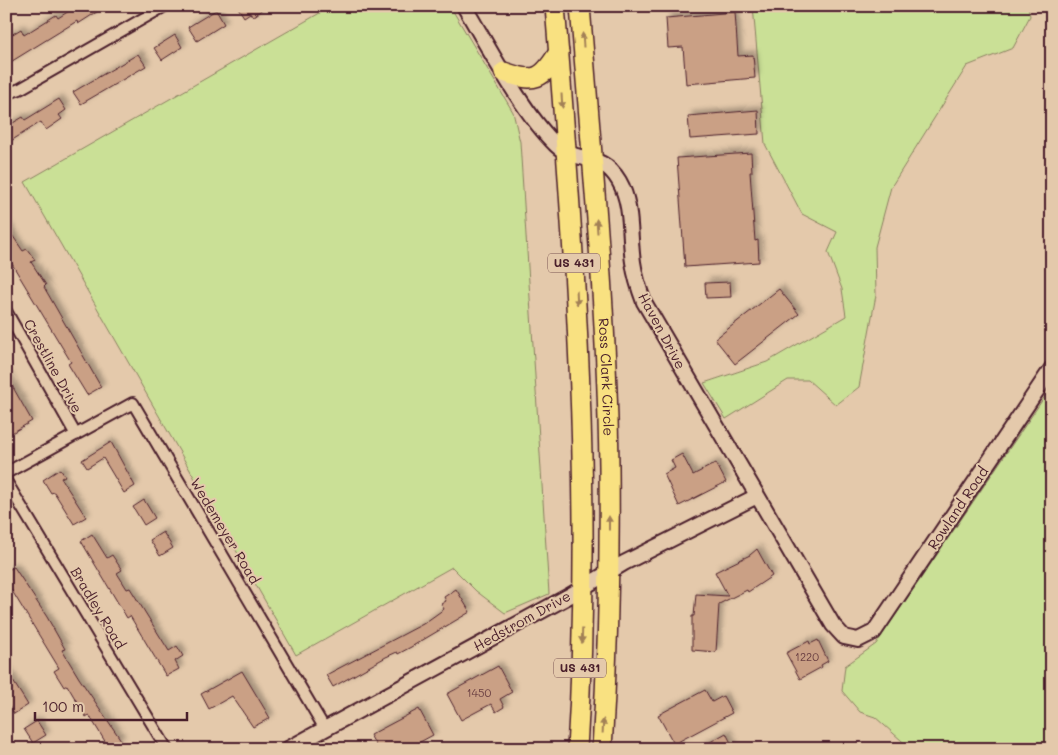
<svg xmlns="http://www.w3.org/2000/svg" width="1058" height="755" viewBox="0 0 1058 755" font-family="Mali,sans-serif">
	<defs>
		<filter id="shadow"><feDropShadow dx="4" dy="-4" stdDeviation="2.5" flood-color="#0004"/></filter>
	</defs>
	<rect width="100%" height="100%" fill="#e4c9ab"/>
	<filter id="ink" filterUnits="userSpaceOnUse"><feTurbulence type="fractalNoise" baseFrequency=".02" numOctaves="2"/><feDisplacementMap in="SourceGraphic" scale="10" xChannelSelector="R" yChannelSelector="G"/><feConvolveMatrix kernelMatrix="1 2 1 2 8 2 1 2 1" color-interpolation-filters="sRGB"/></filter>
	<g filter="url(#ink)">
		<path fill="#cae096" stroke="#8a8060" d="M332 6H450L513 112 520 142 549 594 505 613 476 591 452 567 296 655 25 182Z
			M753 6H1028L1030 16 1013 48 967 66 891 187 875 247 876 295 859 387 836 405 808 380H788L726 419 704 383 767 362 846 316 842 289 828 252 837 232 802 214 765 144Z
			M1052 386V749H911L875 717 860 712 842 691 845 666 876 644Z"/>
		<path fill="#caa085" stroke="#4a1f2b" filter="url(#shadow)" d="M77 6H106L78 24 77 21 9 63 6 59V38L21 29 24 35 56 15 58 18Z
			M237 6H260L259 7 261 11 253 17 250 13 244 17Z
			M216 10 224 24 197 41 188 27Z
			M735 12 738 56 753 55 755 78 686 84 683 47 668 48 666 18Z
			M175 35 182 47 162 60 154 48Z
			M138 54 146 66 81 104 73 92Z
			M59 99 66 110 59 115 62 119 46 130 41 122 6 144V127L23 117 25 120Z
			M758 110 759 134 690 139 688 116Z
			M751 153 752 172H750L755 241 758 240 759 262 685 267 677 158Z
			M6 226 23 251 27 249 35 260 31 262 46 285 44 287 101 387 87 395 68 364 71 362 6 254Z
			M730 282 731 297 706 298 705 283Z
			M779 289 799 314 735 364 715 339Z
			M6 375 32 421 10 434 6 427V418L11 415 6 406Z
			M111 442 135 486 124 493 103 458 87 468 82 460Z
			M682 454 693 475 716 463 726 482 679 506 664 474 675 468 671 460Z
			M60 469 65 476 61 478 86 517 74 524 54 492 51 493 43 480Z
			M144 500 155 518 144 525 133 507Z
			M163 532 173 548 160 556 150 540Z
			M92 534 107 558 112 555 122 570 117 573 127 589 130 588 169 651 177 646 183 656 175 661 179 669 166 676 130 616 127 618 81 541Z
			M757 549 772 576 748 592 747 590 719 604 716 652 692 650V616H694L696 594 728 596 715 572 750 555Z
			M14 567 47 617 65 649 62 650 79 678 121 740 109 748 89 715 86 717 67 685 64 687 54 671 59 668 6 581V571Z
			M456 589 470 612 411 647 398 654 397 652 386 657 333 687 326 675 423 624 444 609 441 604 446 601 444 597Z
			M818 640 828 661 821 665 822 667 800 679 786 653 809 641 810 644Z
			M498 666 512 692 500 699 504 707 496 712 491 704 461 720 447 694Z
			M6 670 28 705 14 714 6 701Z
			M242 671 270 718 253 727 232 696 209 709 201 694Z
			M705 690 712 702 723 696 732 713 674 744 658 715Z
			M419 709 433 735 407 749H378L370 735Z
			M37 721 46 735 33 743 24 729Z
			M726 733 734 749H698Z"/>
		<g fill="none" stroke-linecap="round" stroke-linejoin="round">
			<g stroke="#4a1f2b" stroke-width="14">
				<path id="street" d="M6 94 20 89 165 6
					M6 311 76 435
					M6 473 133 403 325 729
					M6 481 167 749"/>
			</g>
			<g stroke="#4a1f2b" stroke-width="18">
				<path id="secondary" d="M464 6C489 48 522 112 556 145 577 165 601 150 619 181 633 205 629 236 633 262 635 276 639 289 644 302L833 625 844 637 858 640 874 632 1052 368
					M288 749 569 596 624 563 757 496"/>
			</g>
			<g stroke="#4a1f2b" stroke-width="22">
				<g id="highway">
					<path d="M555 6C575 254 593 500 577 749"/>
					<path id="s1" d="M580 6C592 159 607 312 609 466 610 560 608 655 602 749"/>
					<path d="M504 72C535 83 542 80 559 52"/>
				</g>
			</g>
			<use href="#street" stroke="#e4c9ab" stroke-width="10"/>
			<use href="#secondary" stroke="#e4c9ab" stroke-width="14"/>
			<use href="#highway" stroke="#f9e181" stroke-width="19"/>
		</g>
		<defs><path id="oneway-solid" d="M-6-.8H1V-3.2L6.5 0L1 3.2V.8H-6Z" transform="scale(1.25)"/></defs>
		<g fill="#a28056">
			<use href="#oneway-solid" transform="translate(583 40) rotate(-94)"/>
			<use href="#oneway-solid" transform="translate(562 101) rotate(86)"/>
			<use href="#oneway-solid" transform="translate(597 226) rotate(-94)"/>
			<use href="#oneway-solid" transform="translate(577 298) rotate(87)"/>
			<use href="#oneway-solid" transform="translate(609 523) rotate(-90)"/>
			<use href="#oneway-solid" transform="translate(582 636) rotate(92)"/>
			<use href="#oneway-solid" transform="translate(603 726) rotate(-87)"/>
		</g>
	</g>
	<g text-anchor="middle" stroke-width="4" stroke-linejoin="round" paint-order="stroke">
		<g font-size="11" fill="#6a3f42">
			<text x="807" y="661">1220</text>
			<text x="479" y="697">1450</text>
		</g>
		<g fill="#e4c9ab" stroke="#785251" stroke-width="1">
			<rect x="548" y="253.5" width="52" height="19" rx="4"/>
			<rect x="554" y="658.5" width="52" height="19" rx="4"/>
		</g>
		<g font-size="12" font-weight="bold" fill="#4a1f2b">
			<text x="574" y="267">US 431</text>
			<text x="580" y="672">US 431</text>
		</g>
		<g font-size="14" fill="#4a1f2b" stroke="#e4c9ab">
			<text transform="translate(662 331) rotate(62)" y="5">Haven Drive</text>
			<text transform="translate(53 366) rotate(61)" y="5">Crestline Drive</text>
			<text dy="5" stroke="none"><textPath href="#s1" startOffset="372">Ross Clark Circle</textPath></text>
			<text transform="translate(958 508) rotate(-56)" y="5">Rowland Road</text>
			<text transform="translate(225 531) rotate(59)" y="5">Wedemeyer Road</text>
			<text transform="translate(98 608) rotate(59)" y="5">Bradley Road</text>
			<text transform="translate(522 621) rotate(-29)" y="5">Hedstrom Drive</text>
		</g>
	</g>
	<rect width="1058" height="755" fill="none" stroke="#e4c9ab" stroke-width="25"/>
	<rect x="12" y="12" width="1033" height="730" fill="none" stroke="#4a1f2b" stroke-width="2" filter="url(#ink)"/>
	<path d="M35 712v8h152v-8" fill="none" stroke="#4a1f2b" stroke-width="2.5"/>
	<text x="42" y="712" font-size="15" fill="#4a1f2b" stroke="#e4c9ab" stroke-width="4" paint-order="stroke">100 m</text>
</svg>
